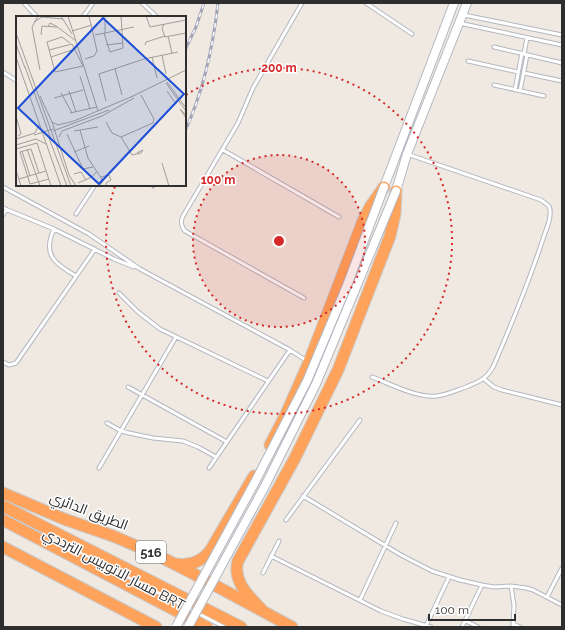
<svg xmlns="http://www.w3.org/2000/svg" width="565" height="630" viewBox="0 0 565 630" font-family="Raleway,Cairo,sans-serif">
	<rect width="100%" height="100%" fill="#efe9e1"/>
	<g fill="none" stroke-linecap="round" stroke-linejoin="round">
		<g stroke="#b4b7c1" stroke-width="5">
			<path id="lane" d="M24 3 37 17
				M142 3 157 17
				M302 3 253 88 238 123 183 216C180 222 181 226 185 231L304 298
				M366 3 412 34
				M464 15 562 35
				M83 17 93 3
				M459 23 562 45
				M494 47 562 63
				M524 54 527 38
				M468 61 518 72
				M3 72 17 81
				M524 73 562 81
				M494 85 544 96
				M515 90 522 53
				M520 91 527 55
				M223 150 339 217
				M3 187 89 234 140 269 290 350 307 361
				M3 208 54 229 114 259 134 267
				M76 214 95 185
				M3 215 6 209
				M54 229C42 255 55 264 76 276
				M119 293 138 312 160 329 268 381
				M3 362 9 365 16 363 95 249
				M372 377C391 384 416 398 437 396 447 395 457 390 466 387 479 382 488 378 494 365 512 323 529 282 543 239 546 229 553 216 549 206L541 200 407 154
				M484 379 494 387 502 390 562 405
				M128 387 227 442
				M107 423 121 431 129 433 153 438 183 441 198 447 216 457
				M99 468 176 337
				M209 468 290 350
				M303 496 401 555 432 571 460 580 482 585 494 587 511 586 526 588 533 590 562 605
				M286 520 360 420
				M54 538 224 627
				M271 556 381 611 403 619 431 627
				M263 573 279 541
				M511 586 514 605 513 627
				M547 597 562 568
				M360 600 396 523
				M466 621 478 627
				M513 624 520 627
				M426 626 449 577
				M462 627 482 585"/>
		</g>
		<g stroke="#b4b7c1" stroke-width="10">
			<path id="secondary" d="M384 187 454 3
				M396 191 407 154 467 3"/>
		</g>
		<g stroke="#c9c9c9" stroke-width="13">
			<path id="highway" d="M270 445 286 414 309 362 363 221 370 207 384 187
				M3 493 64 519 113 536 155 554 192 573 292 627
				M3 506 241 627
				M3 520 207 627
				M3 547 156 627
				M176 564C189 566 201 562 210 551L254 476
				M263 611C250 597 232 582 238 561L295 458 338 370 390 236 395 214 396 191"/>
		</g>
		<use href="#lane" stroke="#fff" stroke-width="3"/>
		<use href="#secondary" stroke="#fff" stroke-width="8"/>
		<use href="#highway" stroke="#ffa35c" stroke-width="11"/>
		<g stroke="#a3a6b8" stroke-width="3">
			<path id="rail" d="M185 50 196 27 204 3
				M185 131C204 90 213 47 218 3
				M153 187 154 185"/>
		</g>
		<use href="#rail" stroke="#fff" stroke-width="1.5" stroke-dasharray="4.5" stroke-linecap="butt"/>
		<g stroke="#b4b7c1" stroke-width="10" stroke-linecap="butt">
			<path id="secondary-bridge" d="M176 627 255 482 307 381 348 283 384 187
				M188 627 265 486 316 384 396 191"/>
		</g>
		<use href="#secondary-bridge" stroke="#fff" stroke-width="8"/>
	</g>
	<circle cx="279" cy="241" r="86" fill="#d62828" fill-opacity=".12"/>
	<g fill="none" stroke="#d62828" stroke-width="2" stroke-dasharray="2 4">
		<circle cx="279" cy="241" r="86"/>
		<path d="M186 95A173 173 0 1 1 115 186"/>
	</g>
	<g text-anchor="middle" stroke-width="3" stroke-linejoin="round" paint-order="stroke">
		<rect fill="#fff" stroke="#6d6d6d" stroke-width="1" x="136" y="541" width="30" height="22" rx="3"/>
		<g font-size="13" font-weight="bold" fill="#2e2e2e">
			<text x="151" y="557">516</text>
		</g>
		<g font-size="14" fill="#2e2e2e" stroke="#fff">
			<text transform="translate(89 511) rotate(21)" y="5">الطريق الدائري</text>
			<text transform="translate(114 569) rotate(28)" y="5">مسار الاتوبيس الترددي BRT</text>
		</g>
	</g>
	<g transform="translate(16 16)">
		<rect width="170" height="170" fill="#efe9e1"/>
		<path fill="none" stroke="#a29e99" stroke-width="1" d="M22 0 16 11 24 54M45 0 56 18M52 0 82 95M89 0V17M130 0 134 11 170 4M18 6 26 1 47 3M148 8 146 13 149 21 170 17M32 11 34 7 40 10 60 25M56 15 76 9M0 17 55 170M88 17 94 36 107 32 105 0M25 19 26 10 41 11M79 19 118 11M152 20 156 37M54 27 46 21 31 26 39 56 67 50M0 28 9 52M90 29 107 27M129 29 130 26 149 20M33 34 56 28 67 50M146 39 150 58M0 41 45 170M35 41 59 33M136 41 141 62M69 43 78 40 81 35 73 0M9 51 35 123M99 53 106 79M64 60 74 93M151 66 170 92M150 67 170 95M53 75 60 96M151 75 160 88M45 77 56 97M24 80 36 106 53 159M115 81 170 54M38 82 67 74M90 85 83 58 128 43 162 36M54 97 81 91M170 99 164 93 170 102M0 100 5 118 2 120M36 106 42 109 58 105 117 80M90 106 96 117 105 121 137 107 138 103 125 79M64 114 72 142 87 165 83 170M37 115 93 94M58 115 82 111M51 118 67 153 77 151M18 119 37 113M43 121 46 115 86 100 118 82M105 121 116 139 125 137 127 134 121 137M33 122 51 170M0 123 19 117 23 109M0 129 20 123 30 128M0 133 21 127 35 170M11 133 24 170M6 135 14 160M58 136 73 130M146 147 153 170M0 154 5 170M23 157 15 133 4 136 14 168 33 163M58 158 65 156 70 164M53 159 60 170M85 161 93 159 95 164 90 167V170M3 163 30 155M62 167 76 161 81 155"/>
		<path fill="#1d4ed8" fill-opacity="0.15" stroke="#1d4ed8" stroke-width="2" d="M87 2 168 78 83 168 2 92Z"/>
		<rect width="170" height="170" fill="none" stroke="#2e2e2e" stroke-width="2"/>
	</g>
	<circle cx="279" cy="241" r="6" fill="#d62828" stroke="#fff" stroke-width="2"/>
	<g font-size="12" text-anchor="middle" font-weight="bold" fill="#d62828" stroke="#fff" stroke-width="3" stroke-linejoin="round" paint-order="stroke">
		<text x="279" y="72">200 m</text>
		<text x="218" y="184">100 m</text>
	</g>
	<rect width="565" height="630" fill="none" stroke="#2e2e2e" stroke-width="8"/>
	<path d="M429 614v6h86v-6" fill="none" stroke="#2e2e2e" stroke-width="2"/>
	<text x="435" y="614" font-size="12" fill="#2e2e2e" stroke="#ffffff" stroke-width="3" paint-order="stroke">100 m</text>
</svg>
